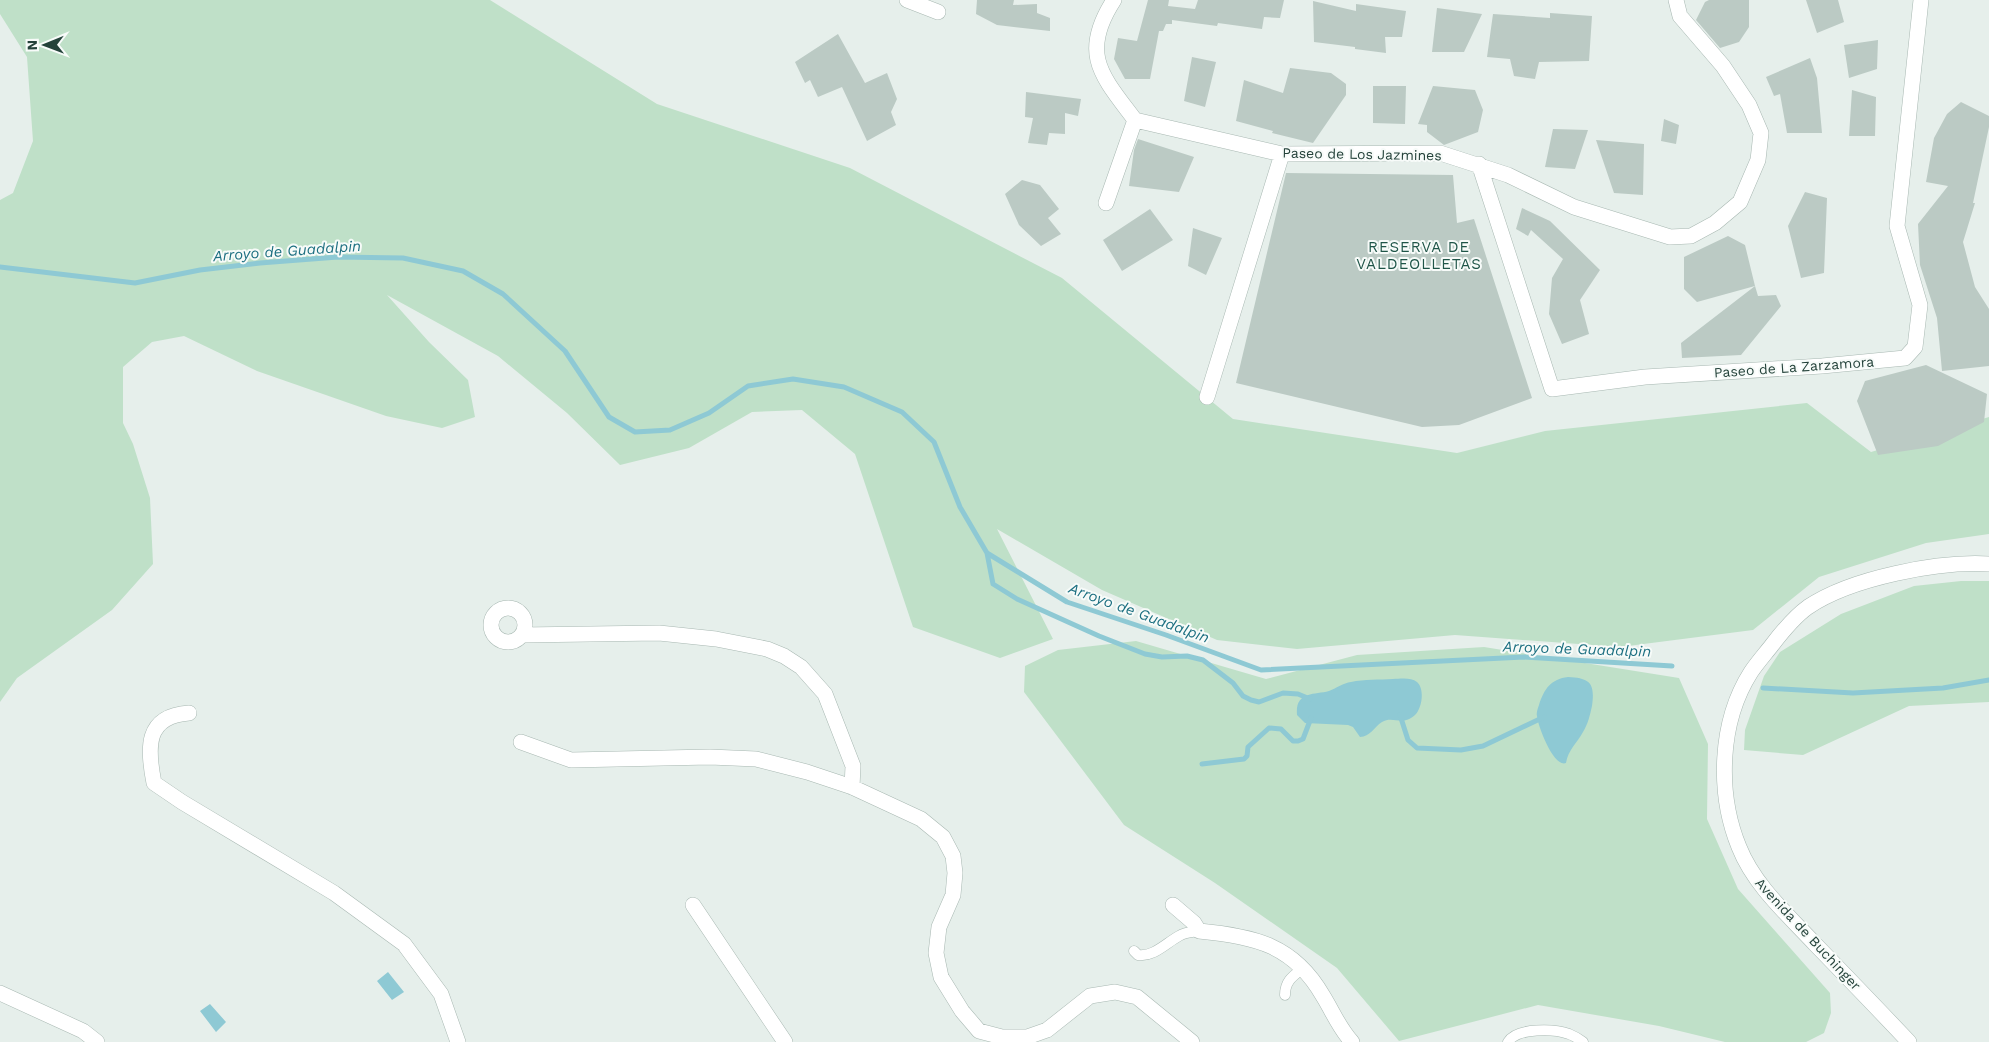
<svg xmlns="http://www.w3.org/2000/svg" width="1989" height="1042" viewBox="0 0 1989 1042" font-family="'Work Sans',sans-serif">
	<rect width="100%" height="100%" fill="#e6efeb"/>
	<path fill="#bfe0c8" d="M0 0H490L657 104 850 168 1062 278 1233 419 1457 453 1545 431 1807 403 1871 452 1989 417V534L1926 543 1819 577 1753 630 1620 647 1455 635 1297 649 1217 640 1102 590 997 529 1053 639 1000 658 913 627 855 454 802 410 752 412 689 448 620 465 567 413 498 356 387 295 429 342 468 380 475 417 442 428 386 416 257 371 184 336 152 342 123 367V423L133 444 150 498 153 564 112 610 17 678 0 702V200L13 193 33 141 27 57 0 14Z
		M1961 581H1989V702L1909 706 1803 755 1744 750 1745 730 1764 676 1780 652 1841 614 1914 586Z
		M1136 641 1266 679 1357 655 1484 647 1679 678 1708 744 1707 819 1738 889 1830 993 1831 1013 1824 1033 1806 1042H1725L1659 1026 1538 1005 1399 1041 1337 968 1215 883 1124 825 1024 692 1025 666 1058 650Z"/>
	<path fill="#8ec9d4" d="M1568 677C1591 678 1595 684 1592 706 1590 715 1588 724 1583 732 1577 743 1568 750 1566 763 1554 768 1538 727 1537 716 1536 713 1538 708 1539 705 1544 689 1551 679 1568 677Z
		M1393 679C1400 679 1411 677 1417 682 1425 689 1422 708 1415 715 1402 727 1393 715 1382 722 1374 727 1370 737 1360 737L1353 727 1348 725 1305 723 1297 715C1295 691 1314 695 1329 691 1337 688 1343 683 1351 682 1364 679 1380 680 1393 679Z
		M388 972 404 992 392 1000 377 981Z
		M210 1004 226 1022 216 1032 200 1011Z"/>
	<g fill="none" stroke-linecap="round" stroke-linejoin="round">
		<path stroke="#8ec9d4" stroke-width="5" d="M0 267 135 283 200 270 260 263 338 257 403 258 463 271 503 294 565 351 609 417 635 432 670 430 709 413 748 386 793 379 844 387 902 412 934 442 960 507 987 553 1067 602 1166 635 1261 670 1524 657 1672 666
			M987 553 993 584 1017 599 1099 636 1145 654 1162 657 1187 656 1203 660 1233 683 1243 696 1251 700 1259 702 1283 693 1298 694 1310 699
			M1763 688 1853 693 1943 688 1989 680
			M1400 715 1408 740 1417 748 1461 750 1483 746 1544 717
			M1202 764 1244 759 1247 756 1248 747 1269 728 1281 729 1293 741H1298L1303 739 1311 718"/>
	</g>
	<path fill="#bbcac4" d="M977 0H1014L1013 5 1037 4V13L1050 18V31L997 25 976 14Z
		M1148 0H1169L1168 6 1195 9 1198 0H1284L1280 18 1264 17 1262 29 1218 23 1217 26 1172 20V24H1166L1163 31H1159L1150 79H1125L1114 59 1118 38 1137 41Z
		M1709 0H1749V27L1739 42 1720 48 1696 20 1705 2Z
		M1806 0H1838L1844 22 1817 33Z
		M1313 1 1356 11V4L1406 11 1402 37H1385L1386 53 1355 49V47L1314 42Z
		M1437 8 1482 14 1464 52H1432Z
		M1550 13 1592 16 1589 61 1539 62 1535 79 1514 76 1510 59 1487 57 1493 14 1550 18Z
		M838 34 865 83 887 73 897 99 891 112 896 125 867 141 842 87 818 97 810 80 805 83 795 62Z
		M1878 40 1877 69 1849 78 1844 45Z
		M1192 57 1216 62 1205 107 1184 101Z
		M1810 58 1817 78 1822 133H1787L1780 94 1774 96 1766 77Z
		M1290 68 1331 73 1346 84V95L1313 143 1272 133 1273 131 1236 121 1244 80 1283 93Z
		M1373 86H1406L1405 124 1373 123Z
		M1433 86 1475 90 1483 110 1478 132 1444 145 1427 132V125L1418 124Z
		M1852 90 1876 97 1875 136H1849Z
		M1026 92 1081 99 1078 116 1065 113V134L1049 133 1047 145 1028 143 1033 118 1025 117Z
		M1961 102 1989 116V127L1973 203H1975L1963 242 1975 287 1989 309V366L1942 371 1937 318 1920 265 1918 224 1948 186 1926 182 1934 138 1947 114Z
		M1664 119 1679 125 1676 144 1661 141Z
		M1553 129 1588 130 1575 169 1545 167Z
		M1138 139 1194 157 1179 192 1129 186 1134 150Z
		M1596 140 1644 144 1643 195 1614 193Z
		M1286 173 1453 175 1457 223 1474 219 1532 398 1459 425 1422 427 1236 383Z
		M1022 180 1040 185 1059 209 1048 218 1061 234 1041 246 1019 225 1005 194Z
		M1805 192 1827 198 1824 273 1801 278 1788 226Z
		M1522 208 1550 221 1600 270 1580 300 1589 334 1562 344 1549 314 1552 278 1563 259 1531 230 1528 236 1516 229Z
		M1150 209 1173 240 1122 271 1103 240Z
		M1193 228 1222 238 1206 275 1188 266Z
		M1728 236 1745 245 1755 286 1697 302 1684 289V257Z
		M1755 286 1758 296 1776 295 1781 306 1741 355 1682 358 1681 343Z
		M1926 365 1987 394 1984 422 1938 446 1878 455 1857 401 1865 381Z"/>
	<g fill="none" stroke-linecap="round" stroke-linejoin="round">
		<g stroke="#a8b8b2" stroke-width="11">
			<path id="service" d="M1134 951 1138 955C1154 957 1166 943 1179 936 1185 932 1192 932 1199 931
				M1285 995C1285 981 1293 976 1303 968
				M1508 1042C1517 1027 1555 1029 1569 1034 1574 1036 1579 1039 1583 1042"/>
		</g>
		<g stroke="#a8b8b2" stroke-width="16">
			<path id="minor" d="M907 0 938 12
				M1114 0C1079 54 1102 76 1135 120L1282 154 1440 153 1508 175 1574 207 1670 237 1691 236 1715 223 1740 202 1758 160 1761 133 1749 105 1723 66 1680 16 1676 0
				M1479 164 1552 389 1645 377 1822 366 1905 358 1915 347 1920 305 1897 226 1921 0
				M1106 203 1135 120
				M1207 397 1282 154
				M491 625a17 17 0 1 1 34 0a17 17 0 1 1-34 0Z
				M522 635 659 633 716 639 767 649 784 656 801 667 825 694 853 766 852 787
				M189 713C145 716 147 748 154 783L182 802 334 893 404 944 441 994 458 1042
				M521 742 571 760 710 757 756 759 807 772 852 787 921 819 943 837 953 856 955 873 953 895 939 927 936 953 941 977 962 1011 979 1031 1002 1037H1027L1047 1030 1090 996 1115 992 1137 997 1192 1042
				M693 905 785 1042
				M1173 905 1194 923 1199 931C1254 936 1294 945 1323 996 1333 1012 1339 1028 1352 1042
				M0 993 83 1031 97 1042
				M1909 1042C1878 1009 1847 977 1815 944 1787 914 1754 885 1739 847 1717 793 1719 722 1751 672 1757 663 1765 654 1772 645 1782 632 1794 617 1808 607 1851 578 1938 561 1989 564"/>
		</g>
		<use href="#service" stroke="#fff" stroke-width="10"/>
		<use href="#minor" stroke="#fff" stroke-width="15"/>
	</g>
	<g text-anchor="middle" stroke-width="4" stroke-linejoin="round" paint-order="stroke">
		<g font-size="14" fill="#24423a" stroke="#f7fbf9">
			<text transform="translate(1362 154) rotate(1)" y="5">Paseo de Los Jazmines</text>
			<text transform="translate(1794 367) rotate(-4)" y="5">Paseo de La Zarzamora</text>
			<text transform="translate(1808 934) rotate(47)" y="5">Avenida de Buchinger</text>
		</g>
		<g font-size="15" letter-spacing="1" fill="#1f5548" stroke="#f7fbf9">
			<text x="1419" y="252">RESERVA DE<tspan x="1419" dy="17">VALDEOLLETAS</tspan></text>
		</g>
		<g font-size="15" font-style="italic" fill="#1c6f80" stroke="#f7fbf9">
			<text transform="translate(287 251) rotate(-4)" y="5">Arroyo de Guadalpin</text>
			<text transform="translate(1139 613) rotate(20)" y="5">Arroyo de Guadalpin</text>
			<text transform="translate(1577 649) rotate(2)" y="5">Arroyo de Guadalpin</text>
		</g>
	</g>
	<g transform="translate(45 45) rotate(269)" stroke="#f7fbf9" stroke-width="4" paint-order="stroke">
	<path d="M0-4L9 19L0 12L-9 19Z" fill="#24423a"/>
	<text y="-8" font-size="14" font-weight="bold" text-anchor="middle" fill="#24423a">N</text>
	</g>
</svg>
